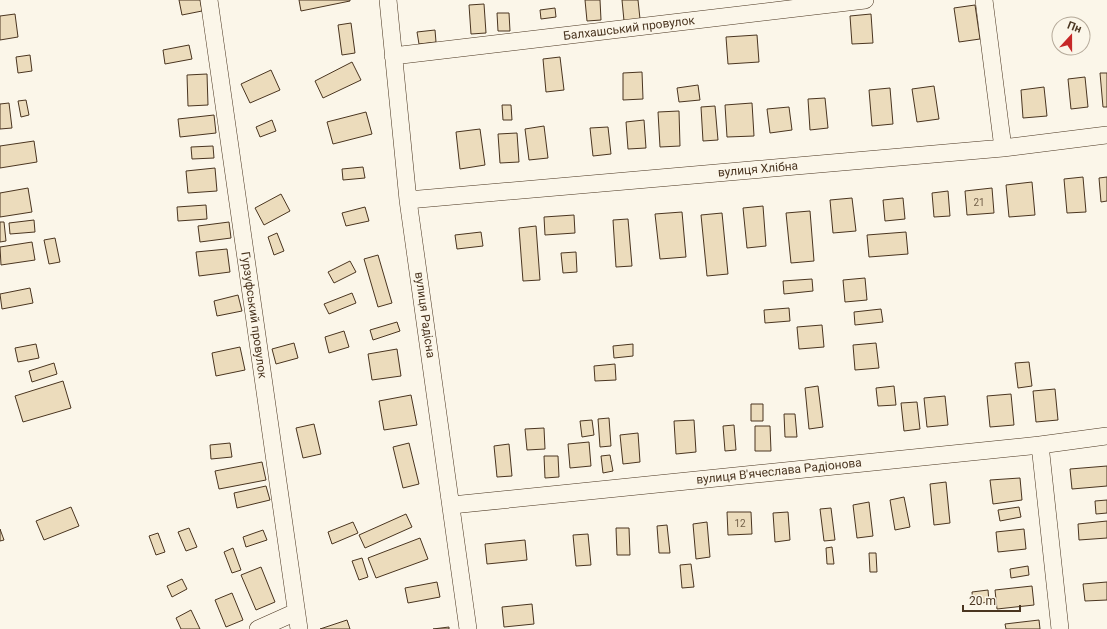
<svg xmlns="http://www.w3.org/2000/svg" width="1107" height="629" viewBox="0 0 1107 629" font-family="Roboto,sans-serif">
	<rect width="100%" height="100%" fill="#fbf6e9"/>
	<path fill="#ecdcbc" stroke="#4a3520" d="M179 0H200L202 11 182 15Z
		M299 0H350V1L301 11Z
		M585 0H600L601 20 587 21Z
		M622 0H638L640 19 624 21Z
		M484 4 486 33 471 34 469 5Z
		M975 5 980 39 959 42 954 8Z
		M555 8 556 17 541 19 540 10Z
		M497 13H509L510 31H498Z
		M15 14 18 37 0 40V16Z
		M871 14 873 43 852 44 850 16Z
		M351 23 355 53 342 55 338 25Z
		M435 30 436 42 419 44 417 32Z
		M757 35 759 62 728 64 726 37Z
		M189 45 192 59 165 64 163 50Z
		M30 55 32 71 18 73 16 57Z
		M560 57 564 90 546 92 543 59Z
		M352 62 361 80 323 98 315 81Z
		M271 70 280 90 250 103 241 84Z
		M642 72 643 99 623 100V73Z
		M1100 73H1107V107H1103Z
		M207 74 208 105 188 106 187 75Z
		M1085 77 1088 107 1071 109 1068 79Z
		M698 85 700 100 679 102 677 88Z
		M934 86 939 119 917 122 912 89Z
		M1044 87 1047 116 1023 118 1021 90Z
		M890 88 893 124 872 126 869 90Z
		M825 98 828 128 810 130 808 99Z
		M26 100 29 115 21 117 18 101Z
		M9 103 12 128 0 129V104Z
		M752 103 754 136 727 137 725 105Z
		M502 105H511L512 120H503Z
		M715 106 718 140 703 141 701 107Z
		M789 107 792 130 770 133 767 109Z
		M679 111 680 146 660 147 658 112Z
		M366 112 372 134 333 144 327 122Z
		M214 115 216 133 180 137 178 119Z
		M272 120 276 131 260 137 256 127Z
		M644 120 646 148 628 149 626 122Z
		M544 126 548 158 529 160 525 129Z
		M608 127 611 154 593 156 590 128Z
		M480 129 485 165 460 169 456 132Z
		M517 133 519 162 500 163 498 134Z
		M34 141 37 162 0 168V146Z
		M213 146 214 158 192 159 191 147Z
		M363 167 365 178 343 180 342 169Z
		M215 168 217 191 188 193 186 171Z
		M1083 177 1086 212 1067 213 1064 179Z
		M1107 177V201L1101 202 1099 178Z
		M1032 182 1035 215 1009 217 1006 185Z
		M28 188 32 212 0 217V193Z
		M992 188 994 213 967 215 965 191Z
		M948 191 950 216 934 217 932 193Z
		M281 194 290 211 264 225 255 208Z
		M852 198 856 231 833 233 830 200Z
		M903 198 905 219 885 221 883 200Z
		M206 205 207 219 178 221 177 207Z
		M763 206 766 246 747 248 743 208Z
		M365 207 369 221 346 226 342 213Z
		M810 211 814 261 791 263 786 213Z
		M682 212 686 257 660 259 655 214Z
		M722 213 728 274 707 276 701 215Z
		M574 215 575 233 545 235 544 217Z
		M628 219 632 266 616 267 613 220Z
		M34 220 35 232 10 234 9 223Z
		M0 222H4L6 241 0 242Z
		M229 222 231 238 200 242 198 226Z
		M536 226 540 280 523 281 519 228Z
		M481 232 483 246 457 249 455 235Z
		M906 232 908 254 869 257 867 235Z
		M277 233 284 251 274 255 268 237Z
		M55 238 60 262 49 264 44 240Z
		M32 242 35 260 1 265 0 247Z
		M227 249 230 272 199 276 196 252Z
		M576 252 577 272 563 273 561 253Z
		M378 255 392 303 378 307 364 259Z
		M350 261 356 272 334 283 328 272Z
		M865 278 867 300 845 302 843 280Z
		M812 279 813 291 784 294 783 281Z
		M30 288 33 303 2 309 0 294Z
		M352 293 356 303 329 314 324 304Z
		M238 295 242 311 217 316 214 301Z
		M789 308 790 321 765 323 764 310Z
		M881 309 883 322 855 325 854 312Z
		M397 322 400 331 373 340 370 330Z
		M822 325 824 347 799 349 797 327Z
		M344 331 349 347 329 353 325 337Z
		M294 343 298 358 276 364 272 349Z
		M876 343 879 368 855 370 853 345Z
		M36 344 39 358 18 362 15 348Z
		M633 344V356L614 358 613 346Z
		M240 347 245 370 216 376 212 353Z
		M397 349 401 376 372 380 368 354Z
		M1029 362 1032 386 1018 388 1015 363Z
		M54 363 57 374 32 382 29 371Z
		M615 364 616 380 595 381 594 366Z
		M63 381 71 408 23 422 15 396Z
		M818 386 823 427 809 429 805 388Z
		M894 386 896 405 878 406 876 388Z
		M1055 389 1058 420 1036 422 1033 391Z
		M1011 394 1014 425 990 427 987 396Z
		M411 395 417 425 384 430 379 401Z
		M945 396 948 425 927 427 924 398Z
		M917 402 920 429 904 431 901 403Z
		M751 404H763V421H751Z
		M784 414H795L797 437H785Z
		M609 418 611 446 600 447 598 419Z
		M592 420 594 435 582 437 580 421Z
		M694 420 696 452 676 454 674 421Z
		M314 424 321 454 303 458 296 428Z
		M734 425 736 450 725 451 723 426Z
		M755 426H770L771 451H755Z
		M544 428 545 449 527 450 525 429Z
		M638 433 640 462 623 464 620 435Z
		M589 442 591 466 570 468 568 444Z
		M230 443 232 457 211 459 210 445Z
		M409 443 419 484 403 488 393 447Z
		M509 444 512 476 497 477 494 446Z
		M610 455 613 471 603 473 601 456Z
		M544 456H558L559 477 545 478Z
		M262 462 266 480 219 489 215 471Z
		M1107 466V486L1072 489 1070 469Z
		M1020 478 1022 500 993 504 990 480Z
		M946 482 950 523 934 525 930 484Z
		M266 486 270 500 237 508 234 493Z
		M904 497 910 527 895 530 890 500Z
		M1107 500V513L1096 514 1095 501Z
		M869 502 873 536 857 538 853 505Z
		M71 507 79 526 44 540 36 521Z
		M1019 507 1021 517 1000 521 998 510Z
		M831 508 835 540 824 541 820 509Z
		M727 512H751L752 534 728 535Z
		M788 512 790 540 775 542 773 513Z
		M406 514 412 527 365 548 359 535Z
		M1107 521V538L1079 540 1078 524Z
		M353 522 358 533 332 544 328 532Z
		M707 522 710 557 696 559 693 524Z
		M667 525 670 553H659L657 526Z
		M189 528 197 547 186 551 178 532Z
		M616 528H629L630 555H617Z
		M0 529 4 540 0 541Z
		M1024 529 1026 549 998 552 996 532Z
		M263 530 267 540 246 547 243 537Z
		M158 533 165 552 156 555 149 536Z
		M588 534 591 565 576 566 573 535Z
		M420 538 428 559 376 578 368 558Z
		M525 540 527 560 487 564 485 544Z
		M832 547 834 564H827L826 548Z
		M233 548 241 570 232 573 224 552Z
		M869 553H876L877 572H870Z
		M362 558 368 577 359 580 352 561Z
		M691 564 694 587 682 588 680 565Z
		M1028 566 1029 575 1011 578 1010 569Z
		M261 567 275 602 256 610 241 575Z
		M182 579 187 589 172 597 167 586Z
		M437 582 440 597 408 603 405 588Z
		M1107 582V600L1085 601 1083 584Z
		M1032 586 1034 605 997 609 995 590Z
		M988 590 989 602 973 604 972 592Z
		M232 593 243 620 226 627 215 600Z
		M532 604 534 624 504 627 502 607Z
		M191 610 200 629H181L176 618Z
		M347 620 350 629H320Z
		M1039 620 1040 629H1006L1005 624Z
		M449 627V629H433Z"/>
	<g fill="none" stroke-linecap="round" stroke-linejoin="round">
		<g stroke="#4a3520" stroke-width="18">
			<path id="street" d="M209 0 299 629
				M388 0 408 200 468 629
				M984 0 1003 148
				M393 56 865 0
				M408 200 1003 148 1107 135
				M1040 445 1060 629
				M452 505 1040 445 1107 436
				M258 629 296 612"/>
		</g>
		<use href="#street" stroke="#fbf6e9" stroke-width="17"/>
	</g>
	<g text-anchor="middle" stroke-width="3" stroke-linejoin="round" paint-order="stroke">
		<g font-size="10" fill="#725f47">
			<text x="979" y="206">21</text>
			<text x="740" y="527">12</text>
		</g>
		<g font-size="12" fill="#4a3520" stroke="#fbf6e9">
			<text transform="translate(629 28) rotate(-7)" y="4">Балхашський провулок</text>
			<text transform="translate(758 169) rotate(-5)" y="4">вулиця Хлібна</text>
			<text transform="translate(254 315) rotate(82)" y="4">Гурзуфський провулок</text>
			<text transform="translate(425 315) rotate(82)" y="4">вулиця Радісна</text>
			<text transform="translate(779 471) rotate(-6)" y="4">вулиця В'ячеслава Радіонова</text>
		</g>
	</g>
	<g transform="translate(1071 36) rotate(21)"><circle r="19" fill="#fbf6e9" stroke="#b4a999"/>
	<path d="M0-3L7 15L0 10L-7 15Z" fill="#c62828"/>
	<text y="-6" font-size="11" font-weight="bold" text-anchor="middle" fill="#4a3520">Пн</text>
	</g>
	<path d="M963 605v6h57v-6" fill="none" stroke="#4a3520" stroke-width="2"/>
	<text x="969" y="605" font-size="12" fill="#4a3520" stroke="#fbf6e9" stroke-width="3" paint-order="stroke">20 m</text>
</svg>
